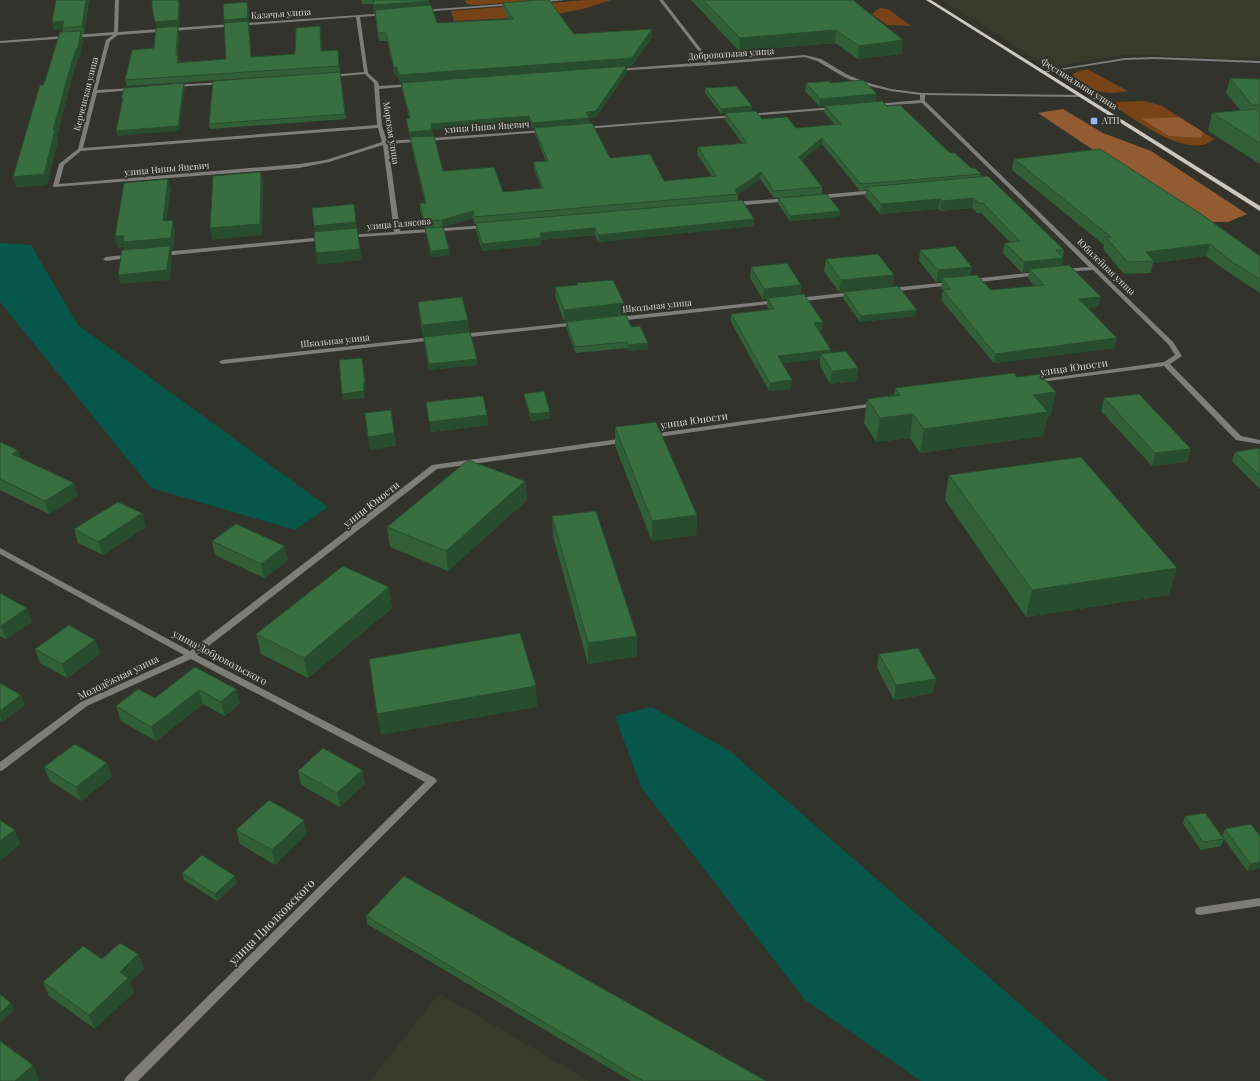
<svg xmlns="http://www.w3.org/2000/svg" width="1260" height="1081" viewBox="0 0 1260 1081" font-family="'Playfair Display',serif">
	<rect width="100%" height="100%" fill="#32332b"/>
	<path fill="#383b2c" d="M942 0H1260V58L1226 59 1130 54 1049 67Z
		M439 994 475 1014 589 1081H370Z"/>
	<path fill="#784417" d="M465 0H543L474 5 467 4Z
		M587 0H611L583 9 546 16 454 21 451 11Z
		M880 8 888 9 911 26 887 25 872 14Z
		M1087 69 1128 91C1102 96 1093 91 1072 76L1074 73Z
		M1144 101 1160 105 1214 139C1189 161 1138 121 1115 107L1117 102Z"/>
	<path fill="#925b31" d="M1063 109 1103 133 1151 151 1247 214 1228 222H1201L1038 113Z
		M1179 117 1203 132 1201 138 1169 136 1142 119Z"/>
	<path fill="#065749" d="M0 243 31 245 78 325 328 507 295 530 151 488 0 302Z
		M652 707 730 751 1108 1081H921L805 1000 641 787 615 716Z"/>
	<g fill="none" stroke-linecap="round" stroke-linejoin="round">
		<path fill="#7f7d79" fill-rule="evenodd" d="M115 0H119L118 32 387 13 386 15 360 17 368 73 378 82 379 86 412 84 414 85 412 86 379 89 382 126 387 141 545 130 547 131 545 132 388 144 400 231 488 225 489 226 486 228 346 238 345 237 348 235 394 232 383 145 329 162 299 168 54 187 53 186 59 164 78 149 106 40 113 35 0 43V41L114 32ZM356 17 364 72 331 75 329 76 331 77 365 74 374 83 377 125 83 148 97 93 134 90 136 89 134 88 97 90 110 41 118 35ZM378 128 382 142 326 160 299 164 59 184 64 165 81 151Z
			M549 0H565L539 3 537 2Z
			M659 0H663L711 62 805 55 821 59 848 75 865 82 891 89 922 93 1082 95V96L1080 97 925 95V101L1173 342 1182 356 1170 364 1241 436 1260 440V444L1236 440 1164 366 1033 383V381L1035 380 1164 362 1175 355 1168 344 1093 270 1061 272 1060 271 1063 269 1089 267 922 103 876 106 874 105 876 104 920 100V95L891 91 861 84 844 77 817 61 805 57 711 65 615 71V70L617 69 707 62Z
			M515 3 514 5 422 12 420 11 422 10Z
			M1154 57 1260 61V63L1154 59 1125 60 1042 73 1040 72 1125 58Z
			M226 82V83L224 84 173 87 171 86 173 85Z
			M834 107 836 108V109L748 116 746 115 748 114Z
			M734 115H736V117L584 129 582 128 584 127Z
			M876 190 878 191V193L818 199 815 197 818 195Z
			M789 198 791 199V201L734 206 731 204 734 202Z
			M324 237 326 238V240L163 256 160 254 163 252Z
			M131 254 133 255V257L106 261 103 259 106 257Z
			M1038 272 1040 273V275L972 283 969 281 972 279Z
			M950 282 953 284 952 285 890 292 887 290 890 288Z
			M853 292 856 294 855 295 797 302 794 300 797 298Z
			M777 300 779 301V303L618 321 615 319 618 317Z
			M577 322 579 323V325L461 338 458 336 461 334Z
			M433 337 436 339 435 340 222 364 219 362 222 360Z
			M875 403 878 405 877 406 651 438 647 436 651 434Z
			M626 438 630 440 629 442 437 469 197 655 435 778 437 781 138 1081H124L126 1077 425 782 191 659 87 706 3 770 0 771V762L81 702 184 655 0 554V548L190 651 432 465Z
			M1260 898V906L1200 915 1196 914 1195 911 1196 908 1200 907Z"/>
		<path fill="#ccc8bf" fill-rule="evenodd" d="M926 0H931L1260 206V211Z"/>
	</g>
	<path fill="#315f38" fill-rule="evenodd" d="M89 0 84 34H82L83 40 80 57 78 58 71 81 57 136 58 140 47 185 16 187 43 85 45 81 63 32 62 29 54 30 52 22Z
		M152 0H179L180 12 179 28H178L179 33 178 55 180 62 226 59 224 20 248 7 251 57 295 54 321 33 322 51 338 50 340 72 127 86 125 80 154 48 157 28 152 7Z
		M361 0H429V5L437 23 509 19 503 10V3L574 34 652 29V37L632 66 400 83 398 76H395L387 41H379L373 4H362Z
		M691 0H853L902 54 858 59 835 43 739 51Z
		M627 66V72L596 117 589 118V124L610 158 664 181 712 177 697 154 698 147 743 144 725 120V113L721 114 705 93V88L752 111 762 119 796 128 835 125 824 112 825 106H819L805 91 806 83H830L887 106 950 153 971 168 981 174V177L1064 250 1062 266 1099 306 1087 308 1115 348 994 363 941 300 943 290 941 288 942 281 936 282 919 261 920 250 971 275 991 290 1034 286 1028 278 1029 272 1022 273 1003 253 1005 243 1010 242 981 213H977L972 208 940 211 938 209 880 214 865 196 866 190 860 191 822 144 801 161 822 187V194L774 198 760 179 738 194V200L754 219V226L598 242 595 235 541 240 542 245 482 251 476 230V224H475L473 218 442 227 450 255 431 257 426 234 425 228 420 210V203H425L411 144V138H410L407 124 406 119 409 118 402 89 401 83ZM530 122 532 128H534L535 134 546 161 533 162 534 169 541 188 503 192 443 171 433 136 432 130Z
		M340 72 346 119 210 129 209 124Z
		M1230 78 1260 79V164L1208 131 1212 113 1240 110 1226 93Z
		M1014 159 1260 256V293L1228 272 1206 256 1153 263 1151 273 1124 274 1103 249 1104 245 1012 170Z
		M778 198 840 211 839 217 790 221 778 204Z
		M826 259 894 275 893 287 839 292 824 271Z
		M751 267 801 285 800 295 822 330 819 331 831 353 858 368 856 381 830 384 820 366V359L782 363 791 389 769 391 731 322V314L769 310 767 306V300H763L750 278Z
		M577 283 624 315 648 349 628 351 627 348 576 353 566 328V322H564L556 299 555 287 577 285Z
		M844 292 916 316 860 322 843 298Z
		M418 302 469 332 477 365 429 370 419 314Z
		M1017 377 1056 392 1050 416H1048L1043 436 920 453 910 438 876 442 864 423 867 399 894 395 895 388Z
		M524 394 550 412V418L531 421 525 400Z
		M1104 398 1187 462 1152 466 1101 411Z
		M426 402 487 415 488 425 431 432Z
		M615 427 697 515 696 535 652 541 615 446Z
		M0 442 21 458 78 496 49 514 0 490Z
		M1260 448V489L1232 461 1235 452Z
		M949 475 1169 595 1026 617 945 500Z
		M525 481 527 500 448 571 390 547 387 527Z
		M142 513 146 527 103 555 78 543 74 529Z
		M552 516 637 636V656L588 664 553 536Z
		M212 541 288 560 264 578 215 555Z
		M389 587 392 608 308 678 261 654 256 634Z
		M0 593 32 622 6 639 0 636Z
		M95 640 100 654 67 678 40 663 35 649Z
		M879 654 936 679 933 693 894 700 877 668Z
		M195 667 236 689 240 703 225 716 203 704 156 741 121 721 116 706 155 698Z
		M0 683 25 705 2 722 0 720Z
		M107 763 112 777 81 801 50 781 44 767Z
		M362 770 365 784 340 807 301 785 298 771Z
		M1185 816 1224 839 1221 846 1201 850 1183 824Z
		M1225 829 1260 868 1247 871 1222 836Z
		M236 830 307 834 275 865 240 844Z
		M182 873 235 876 237 883 217 901 184 880Z
		M366 916 766 1081H631L367 924Z
		M138 954 144 969 130 982 134 992 95 1029 49 996 43 982 102 959Z"/>
	<path fill="#284d2e" d="M86 0H89L84 34 82 26Z
		M178 0H179L180 12 179 28H178L179 33 177 62 157 29 155 22Z
		M429 1 430 8 375 12 374 5Z
		M247 2 248 7 252 63 251 57 225 24 224 20Z
		M64 21 62 28V29L54 30 52 22Z
		M320 26 321 33 322 57 321 51Z
		M652 29V37L632 66 400 83 399 75Z
		M836 30 835 43 739 51 740 38Z
		M81 31 83 40 80 57 78 58 71 81 57 136 58 140 47 185 16 187 13 177 53 130 69 72Z
		M903 40 902 54 858 59 859 46Z
		M178 55 180 62 179 69 177 63Z
		M627 66V72L596 117 586 118V112Z
		M397 67 398 76H395L394 68Z
		M184 83 185 88 179 131 117 136 116 131Z
		M877 94 876 102 819 106 820 99Z
		M752 106V111L721 114V109Z
		M529 116 530 122 432 130 431 124Z
		M589 118V124L532 128V123Z
		M432 130 433 136 410 138 409 132Z
		M822 138V144L798 163 799 157Z
		M261 172 263 183 262 235 212 240 210 228Z
		M761 172 760 179 737 195 735 190Z
		M168 179 171 190 165 232 163 221Z
		M974 198 972 208 940 211 942 201Z
		M940 199 938 209 880 214 881 204Z
		M473 211V218L442 227V220Z
		M840 211 839 217 790 221V216Z
		M754 219V226L598 242V235Z
		M173 220 175 231 173 250H171L172 256 170 280 120 284 118 275 126 254 124 247 118 248 115 236Z
		M356 222 358 234 316 237 314 226Z
		M595 228V235L541 240 542 245 482 251V244L540 233Z
		M1210 244 1206 256 1153 263 1154 261 1146 252Z
		M360 249 362 260 318 265 316 253Z
		M449 249 450 255 431 257V251Z
		M1063 258 1061 268 1029 269V272L1022 273 1024 262Z
		M972 267 971 278H942V281L936 282 938 270Z
		M894 275 893 287 839 292 841 280Z
		M801 285 800 297 767 298V300H763L764 289Z
		M1101 297 1099 306 1077 309 1079 299Z
		M624 303V315L564 322V310Z
		M917 310 916 316 860 322 861 316Z
		M468 320 469 332 423 337 422 325Z
		M823 322 822 330 813 331 814 323Z
		M1117 338 1115 348 994 363 995 354Z
		M648 343V349L628 351V345Z
		M831 350 830 358 821 354 820 359 777 364 778 356Z
		M362 358 366 390H364L365 398 343 400 342 394 363 384Z
		M477 359V365L429 370V364Z
		M858 368 856 381 830 384 832 371Z
		M792 380 791 389 769 391 770 383Z
		M1056 392 1050 416H1048L1043 436 920 453 924 429 1033 395Z
		M550 412V418L531 421 530 414Z
		M913 414 910 438 876 442 880 418Z
		M487 415 488 425 431 432 429 422Z
		M394 433 396 446 370 450 368 437Z
		M1191 449 1187 462 1152 466 1155 453Z
		M18 450 22 463 12 454Z
		M525 481 527 500 448 571 446 551Z
		M74 483 78 496 49 514 45 501Z
		M142 513 146 527 103 555 98 542Z
		M697 515 696 535 652 541V521Z
		M285 546 288 560 264 578 261 564Z
		M1177 568 1169 595 1026 617 1032 590Z
		M389 587 392 608 308 678 304 658Z
		M27 608 32 622 6 639 1 626Z
		M637 636V656L588 664V643Z
		M95 640 100 654 67 678 62 664Z
		M936 679 933 693 894 700 896 685Z
		M536 686 537 707 381 735 377 714Z
		M236 689 240 703 225 716 221 702Z
		M199 690 203 704 156 741 151 727Z
		M21 695 25 705 2 722 0 716V711Z
		M107 763 112 777 81 801 76 787Z
		M362 770 365 784 340 807 337 793Z
		M304 820 307 834 275 865 272 850Z
		M15 830 21 844 0 861V841Z
		M1260 862V868L1247 871 1250 864Z
		M235 876 237 883 217 901 215 894Z
		M138 954 144 969 130 982 134 992 95 1029 89 1015 120 972Z
		M11 1003 15 1010 0 1023V1013Z
		M33 1065 39 1079 38 1081H15Z"/>
	<path fill="#396e41" stroke="#284d2e" d="M56 0H86L82 26 62 28 64 21 52 22Z
		M152 0H178L179 4 178 20 155 22 152 7Z
		M373 0H429V1L374 5Z
		M536 0H549L574 34 652 29 632 58 399 75 397 67 394 68 386 33H378L375 10 431 5 437 23 513 19 503 3Z
		M703 0H853L903 40 859 46 836 30 740 38Z
		M247 2 248 18 224 20 223 4Z
		M248 21 251 57 295 54 296 28 320 26 321 51 338 50 339 66 125 80 132 50 154 48 156 28 178 26 176 55H178L177 63 226 59 224 23Z
		M81 31 78 48 76 49 69 72 53 130H55L44 174 13 177 40 85H43L45 81 60 32Z
		M627 66 596 111 586 112 589 118 532 123 529 116 489 119 431 124 432 130 409 132 406 119 410 118 401 83Z
		M340 72 345 114 209 124 213 81Z
		M1230 78 1260 79V105H1252Z
		M863 80 877 94 820 99 806 83 829 81 830 83Z
		M184 83 178 126 116 131 123 98 121 99 124 88Z
		M736 86 752 106 721 109 705 88Z
		M882 101 887 106 900 105 950 153H955L971 168H975L981 174 861 184 822 138 799 157 822 187 774 191 761 172 735 190 738 194 474 217 473 211 442 220 424 221 420 203H426L410 137 434 136 443 171 494 167 503 192 543 188 533 162 548 161 534 128 592 123 610 158 650 154 664 181 716 176 698 147 747 143 725 113 756 111 762 119 787 117 796 128 841 124 825 106Z
		M1255 109 1260 112V143L1212 113Z
		M1100 149 1201 214 1260 256V279L1231 261 1210 244 1146 252 1154 261 1127 262 1106 237H1111L1014 159Z
		M261 172 260 224 210 228 213 176Z
		M988 176 1064 250H1056L1063 258 1024 262 1005 243 1020 241 983 203H978L974 198 942 201 940 199 881 204 866 187Z
		M168 179 163 221 173 220 171 238 123 242 124 236H115L124 183Z
		M827 194 840 211 790 216 778 198Z
		M742 200 754 219 598 235 595 228 540 233 541 238 482 244 476 223Z
		M354 204 356 222 314 226 312 208Z
		M443 227 449 249 431 251 425 228Z
		M357 228 360 249 316 253 314 232Z
		M170 246 167 270 118 275 122 250Z
		M955 246 972 267 938 270 920 250Z
		M878 254 894 275 841 280 826 259Z
		M787 263 801 285 764 289 751 267Z
		M1069 265 1101 297 1079 299 1117 338 995 354 943 290 951 289 942 278 977 275 991 290 1044 285 1029 269Z
		M613 280 624 303 564 310 555 287 578 285 577 283Z
		M898 286 917 310 861 316 844 292Z
		M804 294 823 322 814 323 831 350 778 356 792 380 770 383 731 314 774 309 767 298Z
		M462 297 468 320 422 325 418 302Z
		M626 315 631 327 640 326 648 343 628 345 627 342 575 347 566 322Z
		M470 332 477 359 429 364 424 337Z
		M846 351 858 368 832 371 821 354Z
		M362 358 365 383 363 384 364 391 342 394 339 360Z
		M1014 373 1017 377 1040 374 1056 392 1033 395 1048 412 924 429 913 414 880 418 867 399 900 395 895 388Z
		M544 391 550 412 530 414 524 394Z
		M1139 394 1191 449 1155 453 1104 398Z
		M483 396 487 415 429 422 426 402Z
		M391 410 394 433 368 437 365 413Z
		M656 422 697 515 652 521 615 427Z
		M0 442 18 450 12 454 74 483 45 501 0 479Z
		M1260 448V476L1235 452Z
		M1081 457 1177 568 1032 590 949 475Z
		M468 460 525 481 446 551 387 527Z
		M118 502 142 513 98 542 74 529Z
		M596 511 637 636 588 643 552 516Z
		M236 524 285 546 261 564 212 541Z
		M343 566 389 587 304 658 256 634Z
		M0 593 27 608 1 626 0 625Z
		M69 625 95 640 62 664 35 649Z
		M520 633 536 686 377 714 369 659Z
		M918 648 936 679 896 685 879 654Z
		M195 667 236 689 221 702 199 690 151 727 116 706 138 689 155 698Z
		M0 683 21 695 0 711Z
		M75 744 107 763 76 787 44 767Z
		M323 748 362 770 337 793 298 771Z
		M269 800 304 820 272 850 236 830Z
		M1205 813 1224 839 1203 842 1185 816Z
		M0 820 15 830 0 841Z
		M1251 824 1260 836V862L1250 864 1225 829Z
		M202 855 235 876 215 894 182 873Z
		M404 876 766 1081H643L366 916Z
		M120 943 138 954 120 972 128 978 89 1015 43 982 83 946 102 959Z
		M0 994 11 1003 0 1013Z
		M0 1041 33 1065 15 1081H0Z"/>
	<rect fill="#99b5fd" stroke="#32332b" stroke-width="1.5" x="1090" y="117" width="8" height="8" rx="2"/>
	<g text-anchor="middle" stroke-width="4" stroke-linejoin="round" paint-order="stroke">
		<g font-size="9" fill="#d8d9d3" stroke="#32332b">
			<text transform="translate(281 14) rotate(-4)" y="3">Казачья улица</text>
			<text transform="translate(731 54) rotate(-4)" y="3">Добровольная улица</text>
			<text transform="translate(1079 84) rotate(32)" y="3">Фестивальная улица</text>
			<text transform="translate(86 94) rotate(-76)" y="3">Керченская улица</text>
			<text transform="translate(487 127) rotate(-4)" y="3">улица Нины Яцевич</text>
			<text transform="translate(391 133) rotate(81)" y="3">Морская улица</text>
			<text transform="translate(167 169) rotate(-5)" y="3">улица Нины Яцевич</text>
			<text transform="translate(399 224) rotate(-5)" y="3">улица Галясова</text>
			<text transform="translate(1106 267) rotate(44)" y="3">Юбилейная улица</text>
			<text transform="translate(657 306) rotate(-6)" y="3">Школьная улица</text>
			<text transform="translate(335 341) rotate(-6)" y="3">Школьная улица</text>
		</g>
		<g font-size="9" fill="#d8d9d3" stroke="#32332b" text-anchor="start">
			<text x="1102" y="124">АТП</text>
		</g>
		<g font-size="10" fill="#d8d9d3" stroke="#32332b">
			<text transform="translate(1074 367) rotate(-8)" y="4">улица Юности</text>
			<text transform="translate(694 420) rotate(-8)" y="4">улица Юности</text>
			<text transform="translate(371 504) rotate(-38)" y="4">улица Юности</text>
			<text transform="translate(220 657) rotate(28)" y="4">улица Добровольского</text>
			<text transform="translate(118 677) rotate(-26)" y="4">Молодёжная улица</text>
		</g>
		<g font-size="12" fill="#d8d9d3" stroke="#32332b">
			<text transform="translate(272 922) rotate(-45)" y="4">улица Циолковского</text>
		</g>
	</g>
</svg>
